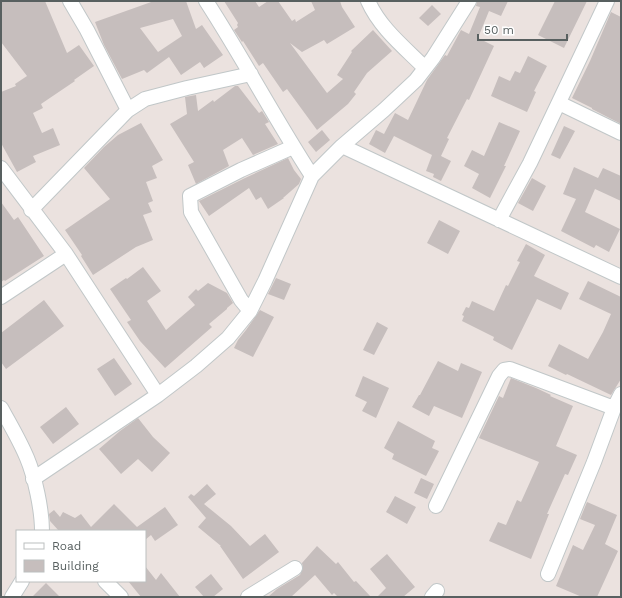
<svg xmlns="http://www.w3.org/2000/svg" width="622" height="598" viewBox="0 0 622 598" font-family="'Work Sans',sans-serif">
	<rect width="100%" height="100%" fill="#ebe2df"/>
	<path fill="#c6bebd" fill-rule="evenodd" d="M1 1H45L67 53 79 45 94 66 74 80 75 81 41 104 43 108 33 113 42 133 53 128 60 145 33 156 36 162 17 172 1 143V92L16 86 15 84 27 76 1 42Z
		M154 1H186L196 29 202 25 223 55 204 68 200 62 181 75 169 57 147 73 144 70 122 79 104 45 95 22ZM173 19 182 36 158 52 140 28Z
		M224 1H255L259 7 268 1H278L292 21 295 19 296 22 315 10 311 1H340L342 7 355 27 327 44 324 40 302 52 290 43 327 93 343 79 337 75 352 52 351 51 373 30 392 51 367 73 354 92 356 94 348 104 317 130 287 89 283 92 263 63 259 66 243 41 242 42 234 30 238 27 237 25 238 23Z
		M477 1H508L501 16 489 11 478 38 494 46 469 100 467 99 447 138 449 139 441 156 451 161 441 181 433 177 434 174 426 171 432 155 394 136 385 153 369 144 376 130 384 134 395 113 408 120 427 80 445 55 447 56 461 30 469 34 480 7 476 6Z
		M555 1H587L564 48 538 35Z
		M432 5 441 14 428 26 419 18Z
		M611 12 621 17V124L592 109V108L572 98 590 61Z
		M528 56 547 66 534 91 536 92 527 112 491 96 499 76 510 81 515 71 520 73Z
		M235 86H238L259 113 262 111 269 122 265 124 278 144 253 155 242 138 223 150 229 166 196 184 188 165 194 162 170 124 187 114 185 97 196 95 198 111 213 100 214 102Z
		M499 122 520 131 504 166H506L490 198 472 188 479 174 464 166 472 150 484 156Z
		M141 123 163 160 152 166 157 178 146 182 153 201 148 203 152 212 143 215 153 240 136 247 93 275 81 256 82 255 65 230 110 199 84 168 104 147 118 135Z
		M564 126 575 131 560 159 551 155Z
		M322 130 330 140 316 152 308 142Z
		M288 158 294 170 301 179 299 184 283 198H284L268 209 261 197 256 200 249 188 209 216 199 201 245 178Z
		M574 167 598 178 603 168 621 176V201L595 189 585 212 620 229 609 252 596 245 594 248 561 231 576 199 563 194Z
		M532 178 546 186 533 211 518 203Z
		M1 202 14 220 18 217 44 256 5 281 4 280 1 282Z
		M439 220 460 231 448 254 427 243Z
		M526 244 545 255 534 276 569 293 561 310 537 299 512 350 493 340 494 337 462 321 464 316 462 315 466 307 469 308 472 301 494 311 506 285 508 286 520 262 517 261Z
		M143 267 161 291 147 301 166 330 195 305 188 297 196 289 198 291 208 283 227 293 233 303 227 308V309L209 324 212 327 165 368 140 341 127 322 131 320 110 289 126 278 127 279Z
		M276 278 291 284 284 300 268 294Z
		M588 281 621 297V379L611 395 567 374 566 375 548 366 559 344 588 359 603 332 611 314 579 299Z
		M44 300 64 326 6 369 1 362V333Z
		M260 310 274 317 253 357 234 348 238 340 246 330Z
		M377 322 388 328 374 355 363 350Z
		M114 358 132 384 115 396 97 369Z
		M438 361 458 371 461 363 482 372 462 418 434 406 429 416 412 407 419 395H420Z
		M363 376 389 388 376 418 362 411 367 402 355 396Z
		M511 378 536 388 551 395 550 396 573 406 556 446 577 455 568 475 565 474 547 514H549L531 559 489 541 498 522 506 525 517 500 521 502 539 462 479 438 499 396 503 398Z
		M66 407 79 424 53 444 40 427Z
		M138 418 153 437 170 453 152 472 138 459 121 474 99 449 120 431Z
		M398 421 435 441 432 448 439 451 426 476 392 459 394 454 384 448Z
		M421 478 434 484 427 499 414 493Z
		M207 484 216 494 204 504 231 526 250 546 265 534 279 552 243 579 220 546H221L198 527 206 518 188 497 191 494 194 496Z
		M395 496 416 507 407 524 386 512Z
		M587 502 617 515 605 544 618 551 597 597H582L556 586 573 545 583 550 595 525 580 519Z
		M114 504 137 527 165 507 178 525 155 541 151 535 145 540V531H59L50 521 49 514 54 510 60 517 63 512 75 518 81 514 91 527Z
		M317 546 336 564 338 562 354 582 356 581 371 597H338L334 593 332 595 315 575 291 597H268L277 589 300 575 303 568 302 563Z
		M387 554 415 587 403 597H377L386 588 370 569Z
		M145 566 156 580 161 573 180 597H141L128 581H145Z
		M211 574 223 589 213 597H204L195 587Z
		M46 583 60 597H32Z"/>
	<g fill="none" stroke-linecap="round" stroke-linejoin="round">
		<g stroke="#c1c7c8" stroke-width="16">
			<path id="street" d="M70 1 87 30 128 110
				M206 1C243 58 275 119 312 176
				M368 1C380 28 404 47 425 68
				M559 103 621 133
				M342 146 621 277
				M1 168 66 254 158 395
				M31 210 128 110 145 99 187 88 251 74
				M499 220 530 163 607 1
				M1 297 66 254
				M250 311 241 300 191 212 190 196 241 170 293 147
				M1 408C10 424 20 441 27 458 35 477 42 510 42 531
				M33 479 158 395 196 366 228 338 250 311 265 281 312 176 342 146 384 110 416 80 433 58 469 1
				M436 506 499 376 504 370 510 369 614 408
				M548 574 594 462 614 408 621 394
				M105 581 121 597
				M12 597 22 581
				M248 597 295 568
				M432 597 437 591"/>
		</g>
		<use href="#street" stroke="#fff" stroke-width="14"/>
	</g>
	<rect width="622" height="598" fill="none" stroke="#586060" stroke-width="4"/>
	<rect x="16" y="530" width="130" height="52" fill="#ffffff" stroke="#bcbfbf"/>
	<rect x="24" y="543" width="20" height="6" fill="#ffffff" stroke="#bcbfbf"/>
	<text x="52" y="550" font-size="12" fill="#586060">Road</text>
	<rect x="24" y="560" width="20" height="12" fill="#c6bebd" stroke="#bcbfbf"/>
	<text x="52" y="570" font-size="12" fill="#586060">Building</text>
	<path d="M478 34v6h89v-6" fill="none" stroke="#586060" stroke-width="2"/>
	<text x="484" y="34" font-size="12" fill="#586060" stroke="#ffffff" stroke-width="3" paint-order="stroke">50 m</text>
</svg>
